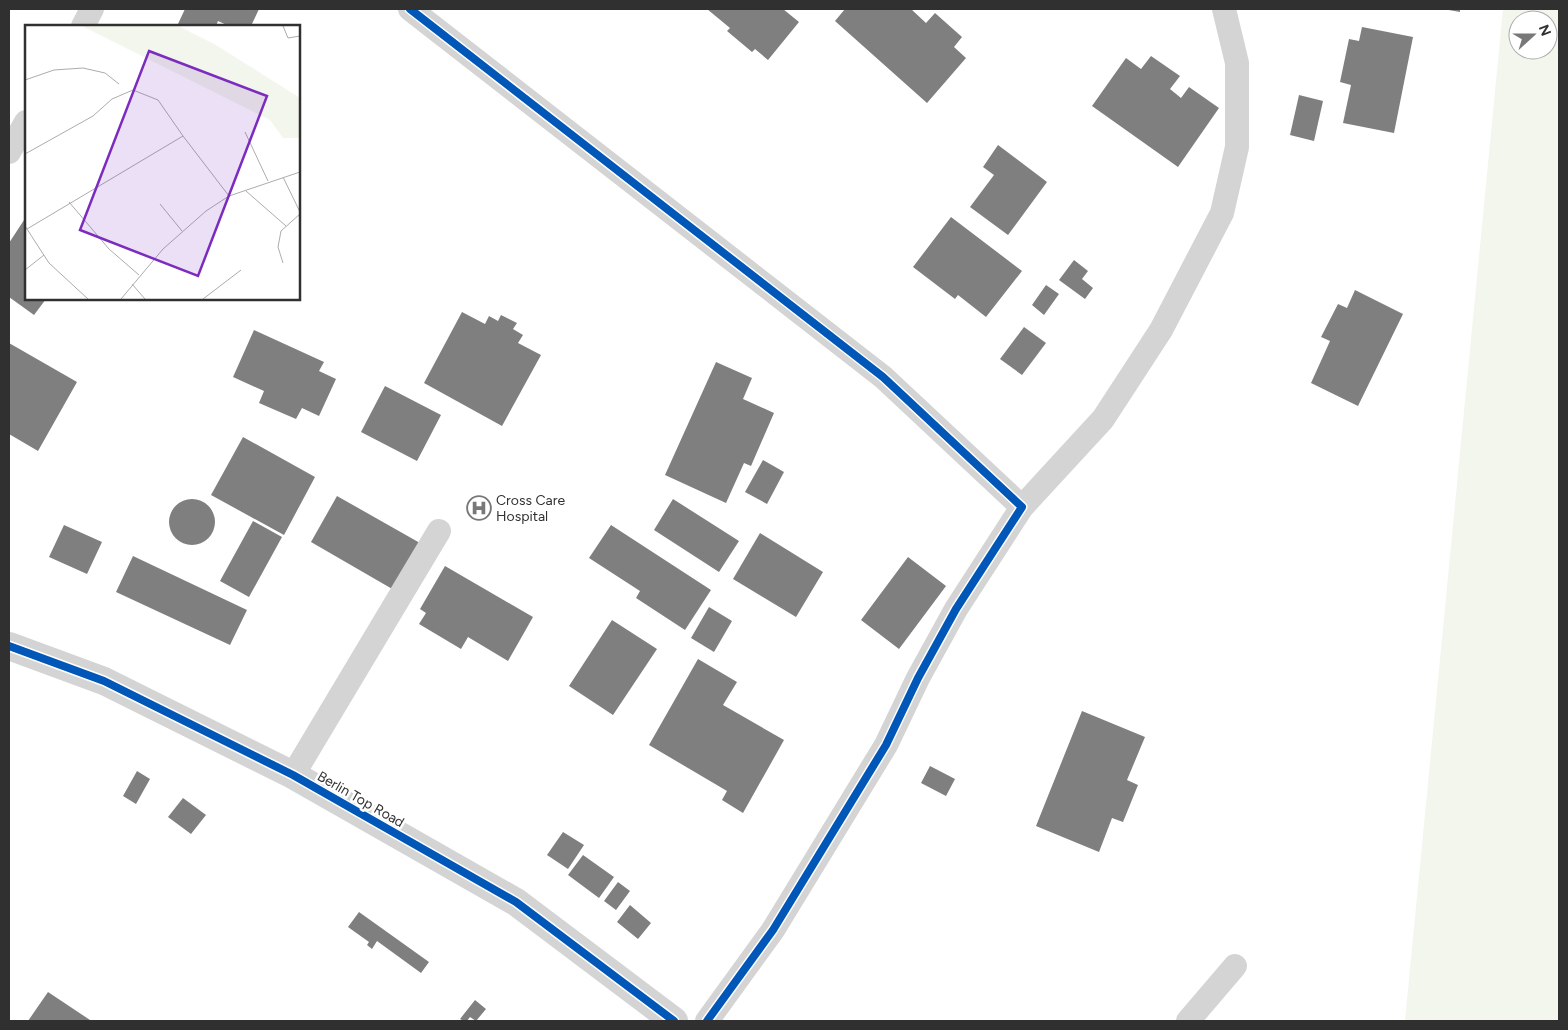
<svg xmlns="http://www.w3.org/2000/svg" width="1568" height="1030" viewBox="0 0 1568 1030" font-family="Figtree,sans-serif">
	<rect width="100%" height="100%" fill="#fff"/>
	<path fill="#f2f6ed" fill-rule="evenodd" d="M1503 9H1559V1021H1405ZM1518 20H1548V50H1518Z"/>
	<path fill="#7f7f7f" d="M185 9H259L251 26H229L218 21 216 26H177Z
		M707 9H783L799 22 768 60 755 49 752 52 727 31 730 28Z
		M845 9H911L926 23 935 13 962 37 954 47 966 58 927 103 835 21Z
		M1443 9H1460V12Z
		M1362 27 1413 37 1394 133 1343 123 1351 85 1340 82 1349 39 1359 41Z
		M1151 56 1180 76 1170 89 1181 98 1189 87 1219 108 1178 167 1092 106 1126 58 1141 69Z
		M1299 95 1323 101 1314 141 1290 135Z
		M998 145 1047 182 1008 235 970 207 994 175 983 167Z
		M26 217V299H46L34 315 9 297V243Z
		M951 217 1022 271 986 317 958 295 955 299 913 267Z
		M1074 260 1088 271 1082 279 1093 288 1085 299 1059 280Z
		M1046 285 1059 294 1044 315 1032 305Z
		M1355 290 1403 314 1358 406 1311 383 1330 341 1321 337 1338 304 1347 308Z
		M462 312 485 324 489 316 498 321 501 315 517 323 513 329 523 335 518 343 541 355 502 426 424 383Z
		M1024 327 1046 343 1022 375 1000 359Z
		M254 330 324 362 319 371 336 379 319 416 302 408 296 419 259 403 264 391 233 377Z
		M9 343 77 382 38 451 9 434Z
		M716 362 752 378 743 399 774 413 751 466 744 463 726 503 665 475Z
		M385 386 441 415 417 461 361 432Z
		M243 437 315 477 284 535 211 495Z
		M763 460 784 472 767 504 745 492Z
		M337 496 420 543 394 590 311 542Z
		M673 499 739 541 719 572 654 530Z
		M169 522a23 23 0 1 1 46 0a23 23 0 1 1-46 0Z
		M253 521 282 537 249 597 220 581Z
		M64 525 102 542 87 574 49 557Z
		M611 525 711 590 685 630 636 598 640 591 589 558Z
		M760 533 823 572 796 617 733 579Z
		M133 556 247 610 230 645 116 592Z
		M908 557 946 586 899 649 861 620Z
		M445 566 533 617 508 661 468 637 461 649 419 624 426 613 420 609Z
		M709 607 732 621 714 652 691 638Z
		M612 620 657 649 613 715 569 686Z
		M698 659 737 682 723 705 784 740 743 813 722 800 727 791 649 745Z
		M1082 711 1145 737 1127 780 1138 785 1123 822 1112 818 1099 852 1036 826Z
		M930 766 955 779 946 796 921 783Z
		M137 771 150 779 136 804 123 796Z
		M183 798 206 815 191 834 168 817Z
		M563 832 584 845 568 869 547 855Z
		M583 855 614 877 599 898 568 875Z
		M618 882 630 891 616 910 604 901Z
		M630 905 651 923 638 939 617 922Z
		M359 912 429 962 421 973 377 941 372 949 367 945 369 942 348 927Z
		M48 992 90 1020 89 1021H28Z
		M475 1000 486 1009 476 1021 470 1017 467 1021H464L460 1019Z"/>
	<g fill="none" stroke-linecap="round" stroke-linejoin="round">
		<path stroke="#d4d4d4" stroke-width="24" d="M410 9 883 377 1022 507 956 609 918 678 886 745 773 930 707 1021
			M83 26 92 9
			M9 152 26 122
			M1022 507 1103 419 1161 330 1222 213 1237 147V63L1224 9
			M293 775 439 531
			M1188 1021 1235 966"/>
		<path stroke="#d4d4d4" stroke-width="28" d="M9 646 104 681 293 775 516 902 674 1021"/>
		<g stroke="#fff" stroke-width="11">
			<path id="cycleway" d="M410 9 883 377 1022 507 956 609 918 678 886 745 773 930 707 1021
				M9 646 104 681 293 775 516 902 674 1021"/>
		</g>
		<use href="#cycleway" stroke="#0057b8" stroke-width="8"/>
	</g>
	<defs>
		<g id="hospital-ring" transform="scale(1.25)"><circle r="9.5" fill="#fff" stroke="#787878" stroke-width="1.5"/><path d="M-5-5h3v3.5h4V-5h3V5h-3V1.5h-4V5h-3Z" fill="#787878"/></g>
	</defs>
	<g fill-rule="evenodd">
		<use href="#hospital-ring" x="479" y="508"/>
	</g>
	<g text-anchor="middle" stroke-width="5" stroke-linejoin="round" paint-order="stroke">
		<g font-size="14" fill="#303030" stroke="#fff" text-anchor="start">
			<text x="496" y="505">Cross Care<tspan x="496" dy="16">Hospital</tspan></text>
		</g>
		<g font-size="14" fill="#303030" stroke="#fff">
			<text transform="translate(361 799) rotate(30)" y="5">Berlin Top Road</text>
		</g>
	</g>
	<g transform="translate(25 25)">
		<rect width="275" height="275" fill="#fff"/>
		<path d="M57 1H153L191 20 275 73V113H258L245 95Z" fill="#f2f6ed"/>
		<path fill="none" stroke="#acacac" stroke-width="1" d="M258 1 263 13 275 11M0 55 29 45 58 43 80 48 94 59M220 107 243 156M0 129 68 91 87 74 108 65 133 75 158 111M258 152 275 187M221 166 261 201M44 177 84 224 114 250M135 179 157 206M0 201 24 238 63 274M2 204 158 111 204 171M258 238 253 222 256 206 275 189M0 245 19 230M107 259 120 274M96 274 138 224 181 186 204 171 275 147M178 274 216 245"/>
		<path fill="#7b2cbf" fill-opacity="0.15" stroke="#7b2cbf" stroke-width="2.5" d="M124 26 242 71 173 251 55 205Z"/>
		<rect width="275" height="275" fill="none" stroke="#303030" stroke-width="2.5"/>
	</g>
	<rect width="1568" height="1030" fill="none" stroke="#303030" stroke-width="20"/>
	<g transform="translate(1533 35) rotate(69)"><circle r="24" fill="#ffffff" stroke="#acacac"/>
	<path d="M0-4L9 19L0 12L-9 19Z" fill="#787878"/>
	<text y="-8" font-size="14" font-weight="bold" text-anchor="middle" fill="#303030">N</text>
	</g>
</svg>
